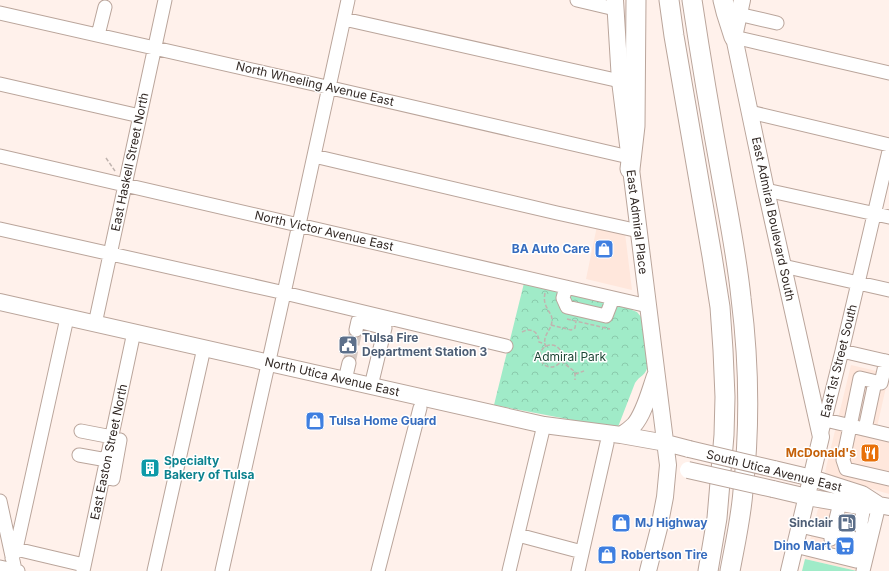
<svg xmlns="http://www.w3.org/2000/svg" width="889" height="571" viewBox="0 0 889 571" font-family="Inter,sans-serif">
	<defs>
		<pattern id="park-crowns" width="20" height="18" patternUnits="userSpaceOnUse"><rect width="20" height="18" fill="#a0ebc8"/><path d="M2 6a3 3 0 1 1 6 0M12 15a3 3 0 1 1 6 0" fill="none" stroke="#8acaac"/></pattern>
	</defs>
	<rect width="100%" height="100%" fill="#fff1eb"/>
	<path fill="#ffe7dc" d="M597 226 625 233 632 290 586 279Z
		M851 365 889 374 877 427 889 439V494L832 477 825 472Z
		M820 508 872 514 857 571 805 559 818 509Z"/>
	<path fill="#a0ebc8" d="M805 559 857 571H802Z"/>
	<path fill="url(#park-crowns)" d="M524 283 632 307V310L637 312 642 318 648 365C646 376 640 375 635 383L618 427 588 423 494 405Z"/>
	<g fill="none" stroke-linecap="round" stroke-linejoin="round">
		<path stroke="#d6c9c3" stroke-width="13" stroke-dasharray="13 6" stroke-linecap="butt" d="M349 363 356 330
			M842 522 852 524"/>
		<g stroke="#baa59b" stroke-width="15">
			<path id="minor" d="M577 0 615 9
				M0 13 318 85 629 157
				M738 14 777 23
				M344 19 620 81
				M98 35 105 7
				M734 37 889 73
				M0 84 140 116
				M750 112 889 145
				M0 156 648 306
				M314 156 557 213 639 231
				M766 190 889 217
				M0 229 276 291 506 346
				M783 266 889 290
				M566 287 563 298 567 307 606 316 613 298
				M95 324 165 0
				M356 330 358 321 385 328 371 386
				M842 351 889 362
				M886 361 881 383 860 378 843 460 846 469 889 479
				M345 380 349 363
				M817 418 889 435
				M865 429 875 382
				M81 431 112 437
				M821 435 842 351 889 151
				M79 455 107 460
				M103 477 113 479 120 440
				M0 501 15 570
				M800 526 861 540
				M518 535 582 552
				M831 539 840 503
				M795 546 856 561 863 534 861 523 864 506
				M16 549 84 565
				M12 558 16 549 67 318
				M0 567 18 571
				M83 571 134 332
				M154 571 204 348
				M222 571 284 293 348 0
				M378 571 420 408
				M509 571 544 425
				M578 571 607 443
				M863 571 879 505"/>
		</g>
		<g stroke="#baa59b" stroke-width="18">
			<path id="major" d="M615 0 620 81 668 465 665 497 659 528 648 571
				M742 0 734 37 766 190 821 437 789 571
				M0 302 544 425 621 435 666 443 689 449
				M621 435C626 432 630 429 634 425 644 414 650 390 655 376
				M774 469 812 478 862 494 879 505
				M773 489 807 497 859 506 879 505 889 507"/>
		</g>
		<g stroke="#baa59b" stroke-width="21">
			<path id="highway" d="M669 0 674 36 712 256 720 307 723 350 725 397 724 435 717 518 708 571
				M692 0C701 60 711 119 722 179 729 218 737 258 741 298 749 361 750 427 743 491 741 518 735 544 730 571
				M723 0 726 12 734 37
				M630 169 635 126 636 0"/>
		</g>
		<path stroke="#c0b4af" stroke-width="1.5" stroke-dasharray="4 2" stroke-linecap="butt" d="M106 158 115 171
			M545 293C544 298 544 303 547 308 549 313 552 314 552 320 552 331 541 335 546 347
			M567 319 610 329
			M551 325 571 330 575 328 576 321
			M522 332C531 327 539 332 539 342L545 344
			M540 356a11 11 0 1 1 22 0a11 11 0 1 1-22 0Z
			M561 361 574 371 575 374V380
			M575 374 584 371"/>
		<use href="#minor" stroke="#fff" stroke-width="13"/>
		<use href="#major" stroke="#fff" stroke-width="16"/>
		<use href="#highway" stroke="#fff" stroke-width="19"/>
		<g stroke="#baa59b" stroke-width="18" stroke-linecap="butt">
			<path id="major-bridge" d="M689 449 774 469
				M688 470 773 489"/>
		</g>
		<use href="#major-bridge" stroke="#fff" stroke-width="16"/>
	</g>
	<defs>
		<g id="shop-square" transform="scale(1)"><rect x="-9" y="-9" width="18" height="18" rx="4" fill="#3f7fe0" stroke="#fff"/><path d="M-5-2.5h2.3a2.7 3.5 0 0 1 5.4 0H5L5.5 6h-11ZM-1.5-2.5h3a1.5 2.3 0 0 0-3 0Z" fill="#fff"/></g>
		<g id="civic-square" transform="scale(1)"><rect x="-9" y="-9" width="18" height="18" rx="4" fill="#5c6f8a" stroke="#fff"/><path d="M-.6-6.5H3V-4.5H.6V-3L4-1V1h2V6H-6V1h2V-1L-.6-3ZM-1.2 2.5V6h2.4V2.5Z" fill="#fff"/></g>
		<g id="restaurant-square" transform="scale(1)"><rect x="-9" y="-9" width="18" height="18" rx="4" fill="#e8710a" stroke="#fff"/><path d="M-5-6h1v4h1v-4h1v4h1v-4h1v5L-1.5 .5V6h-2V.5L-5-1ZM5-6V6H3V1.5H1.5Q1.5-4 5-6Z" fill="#fff"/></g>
		<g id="building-square" transform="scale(1)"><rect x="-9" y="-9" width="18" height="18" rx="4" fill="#0f9aa8" stroke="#fff"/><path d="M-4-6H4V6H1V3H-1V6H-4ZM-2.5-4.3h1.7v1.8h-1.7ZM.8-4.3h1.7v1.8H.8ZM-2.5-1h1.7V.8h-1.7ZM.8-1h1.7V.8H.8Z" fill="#fff"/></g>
		<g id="fuel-square" transform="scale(1)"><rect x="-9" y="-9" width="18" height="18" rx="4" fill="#5c6f8a" stroke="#fff"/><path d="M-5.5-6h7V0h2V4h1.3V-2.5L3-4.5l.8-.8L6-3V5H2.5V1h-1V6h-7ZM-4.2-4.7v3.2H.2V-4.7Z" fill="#fff"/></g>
		<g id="supermarket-square" transform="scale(1)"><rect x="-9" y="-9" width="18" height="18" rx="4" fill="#3f7fe0" stroke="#fff"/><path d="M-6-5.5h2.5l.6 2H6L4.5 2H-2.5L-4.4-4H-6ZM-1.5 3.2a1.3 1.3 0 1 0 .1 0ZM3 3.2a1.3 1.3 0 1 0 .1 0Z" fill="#fff"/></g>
	</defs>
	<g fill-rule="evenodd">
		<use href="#shop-square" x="604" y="249"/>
		<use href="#civic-square" x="348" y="345"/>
		<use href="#shop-square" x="315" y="421"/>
		<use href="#restaurant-square" x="870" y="453"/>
		<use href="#building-square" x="150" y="468"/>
		<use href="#shop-square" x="621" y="523"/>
		<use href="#fuel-square" x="847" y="523"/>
		<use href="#supermarket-square" x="845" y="546"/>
		<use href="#shop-square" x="607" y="555"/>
	</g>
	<g text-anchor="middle" stroke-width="3" stroke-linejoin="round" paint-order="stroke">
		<g font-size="12" fill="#322925" stroke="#fff">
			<text transform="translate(315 84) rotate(13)" y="4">North Wheeling Avenue East</text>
			<text transform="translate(130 162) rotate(-78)" y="4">East Haskell Street North</text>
			<text transform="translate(773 219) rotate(78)" y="4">East Admiral Boulevard South</text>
			<text transform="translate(637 222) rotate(83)" y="4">East Admiral Place</text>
			<text transform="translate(324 231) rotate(13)" y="4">North Victor Avenue East</text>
			<text transform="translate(839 361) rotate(-76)" y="4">East 1st Street South</text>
			<text transform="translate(332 377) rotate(13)" y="4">North Utica Avenue East</text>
			<text transform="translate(109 452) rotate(-78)" y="4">East Easton Street North</text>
			<text transform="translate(774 471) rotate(14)" y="4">South Utica Avenue East</text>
		</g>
		<g font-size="12" font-weight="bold" fill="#366cbe" stroke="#fff" text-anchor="start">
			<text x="590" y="253" text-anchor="end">BA Auto Care</text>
			<text x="329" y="425">Tulsa Home Guard</text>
			<text x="635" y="527">MJ Highway</text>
			<text x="831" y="550" text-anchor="end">Dino Mart</text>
			<text x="621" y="559">Robertson Tire</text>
		</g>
		<g font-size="12" font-weight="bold" fill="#4e5e75" stroke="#fff" text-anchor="start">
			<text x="362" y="342">Tulsa Fire<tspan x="362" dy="14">Department Station 3</tspan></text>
			<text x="833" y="527" text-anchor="end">Sinclair</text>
		</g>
		<g font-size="12" fill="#1e4736" stroke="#fff">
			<text x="570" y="361">Admiral Park</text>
		</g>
		<g font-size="12" font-weight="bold" fill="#c56008" stroke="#fff" text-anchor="end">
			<text x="856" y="457">McDonald's</text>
		</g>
		<g font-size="12" font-weight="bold" fill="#0d838f" stroke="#fff" text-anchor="start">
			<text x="164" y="465">Specialty<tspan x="164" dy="14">Bakery of Tulsa</tspan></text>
		</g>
	</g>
</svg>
